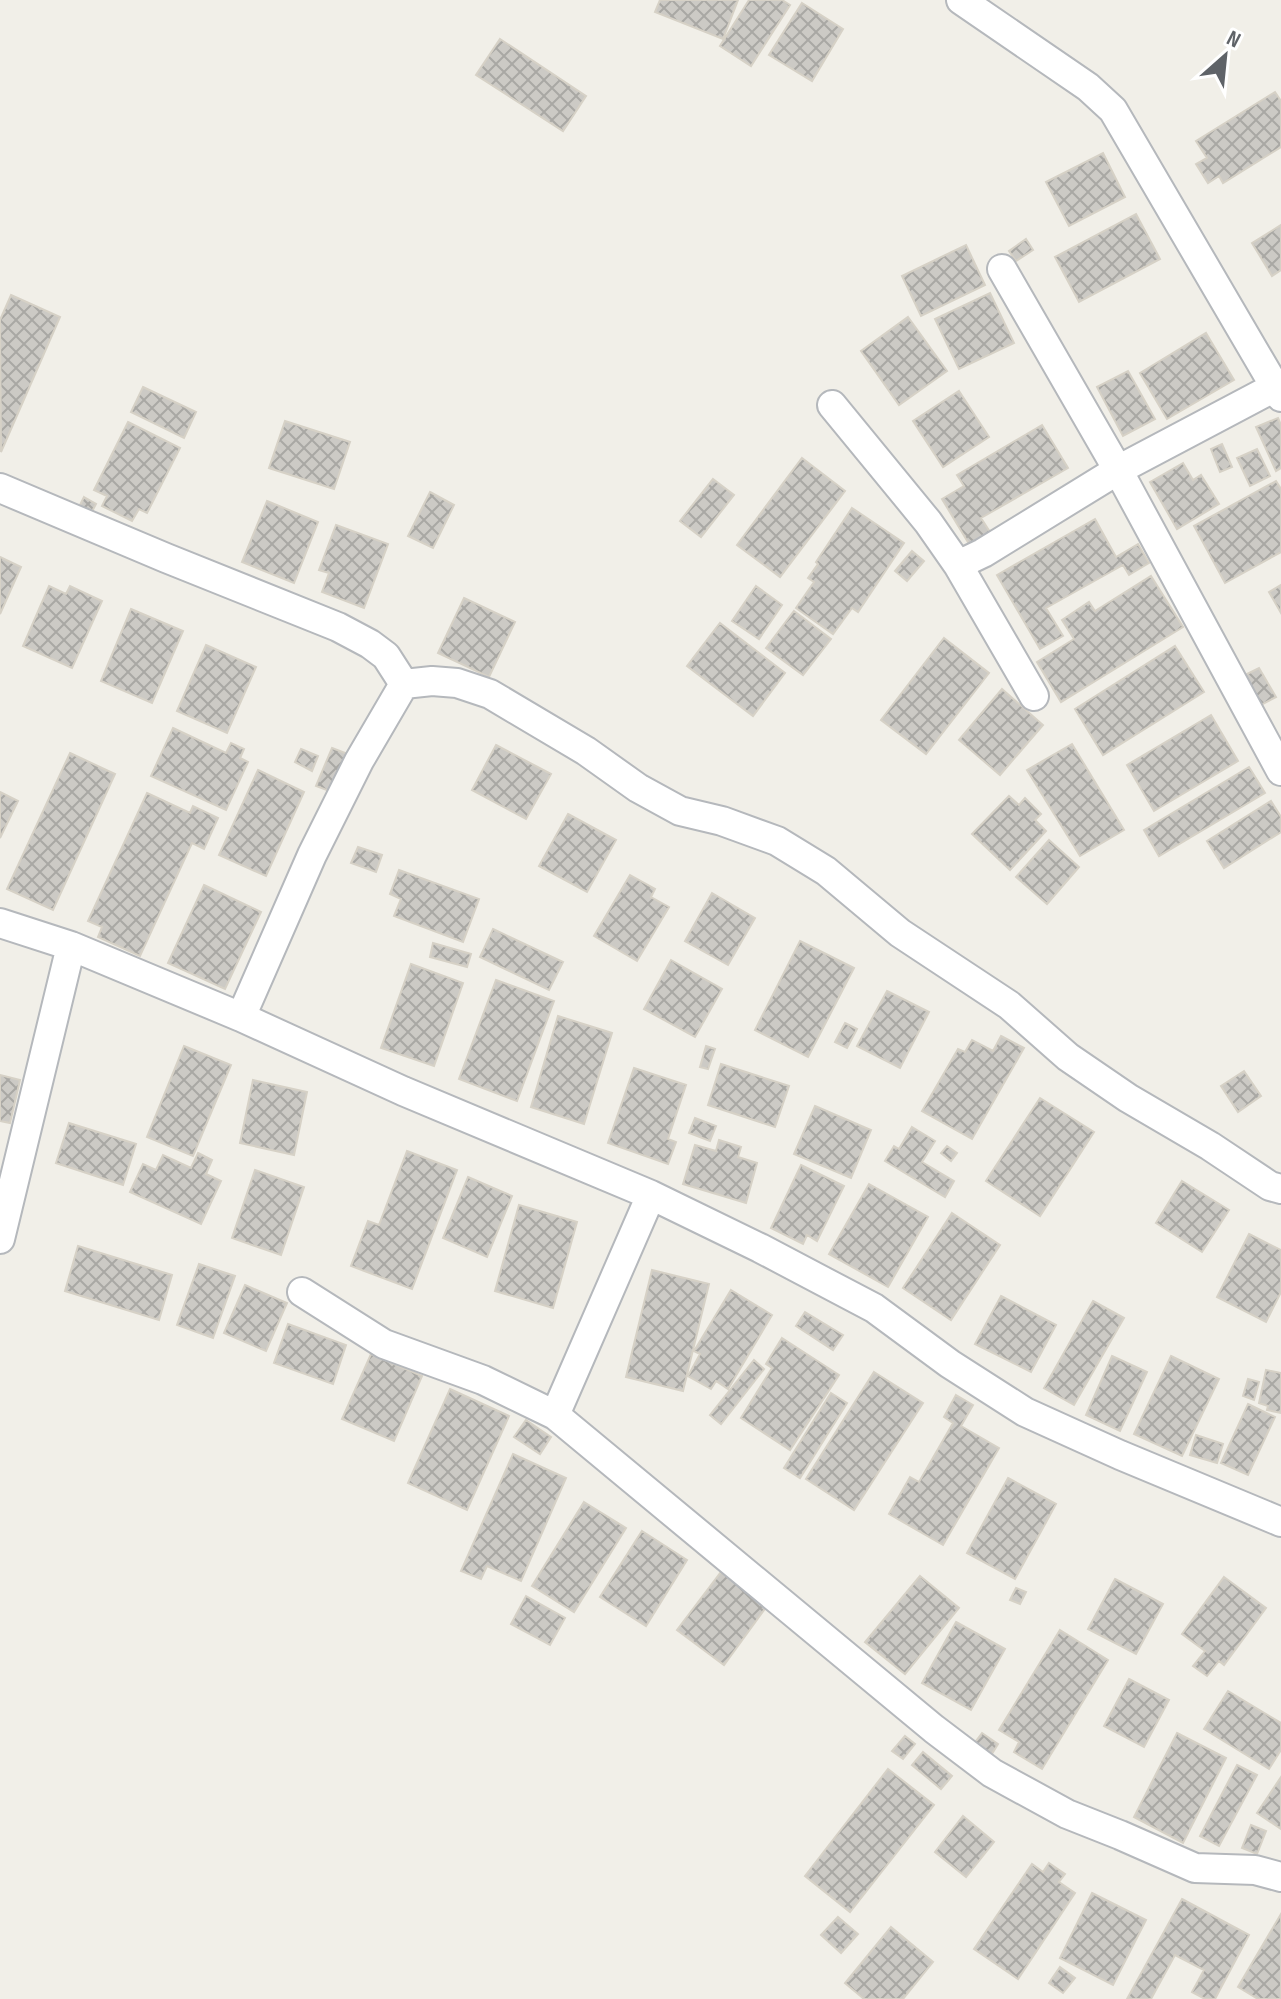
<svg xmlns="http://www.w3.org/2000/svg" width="1281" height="1999" viewBox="0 0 1281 1999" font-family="'Sofia Sans Condensed',sans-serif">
	<defs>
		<pattern id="building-cross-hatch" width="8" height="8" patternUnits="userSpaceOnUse" patternTransform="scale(2)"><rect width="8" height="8" fill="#cccac5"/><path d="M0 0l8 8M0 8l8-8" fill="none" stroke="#a9a8a4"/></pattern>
	</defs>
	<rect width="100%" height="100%" fill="#f1efe8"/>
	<path fill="url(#building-cross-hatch)" stroke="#d6d1c6" stroke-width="2" d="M660 0H738L723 39 655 12Z
		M749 0H782L790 5 751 66 720 46Z
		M802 3 843 29 812 81 769 55Z
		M500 39 586 96 563 131 476 75Z
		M1275 92 1281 101V147L1223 183 1219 176 1208 183 1196 164 1207 158 1196 141Z
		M1103 153 1125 197 1069 226 1046 182Z
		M1136 214 1160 259 1079 302 1055 257Z
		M1281 225V270L1272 276 1252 243Z
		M1026 239 1033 250 1016 261 1009 251Z
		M966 245 985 285 921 316 902 276Z
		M990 293 1014 343 959 369 935 319Z
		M11 295 60 317 1 452 0 320Z
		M908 317 947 371 899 405 861 351Z
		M1206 333 1234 380 1167 419 1140 373Z
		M1128 371 1155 419 1123 436 1097 387Z
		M143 387 196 412 184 438 131 412Z
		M959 391 989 437 943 467 913 421Z
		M1278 418 1281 425V468L1276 471 1256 427Z
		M285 421 350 442 334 489 269 468Z
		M128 422 180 448 147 513 139 509 132 521 102 506 107 496 94 490Z
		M1042 425 1068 468 981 518 990 532 969 544 942 499 964 486 957 475Z
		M1222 444 1232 467 1220 472 1211 449Z
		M1257 449 1270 476 1250 486 1237 458Z
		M802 458 845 491 780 577 737 545Z
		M1183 463 1193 480 1201 475 1219 504 1177 529 1150 482Z
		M713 479 734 495 701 537 680 521Z
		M1276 481 1281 489V552L1225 583 1194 526Z
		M430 492 454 505 433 548 408 536Z
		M84 497 96 504 87 521 75 515Z
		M267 501 318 522 294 583 242 562Z
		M852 508 904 543 858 612 852 608 833 634 796 608 814 582 808 578 818 564 816 562Z
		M1095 519 1116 557 1138 544 1149 563 1129 575 1123 565 1046 608 1063 636 1040 649 997 575Z
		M336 525 388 544 364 608 322 592 329 573 319 570Z
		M912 551 924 561 907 581 895 571Z
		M0 557 21 567 0 614Z
		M1151 576 1183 627 1061 702 1037 662 1074 639 1062 620 1089 602 1095 611Z
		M1281 585V613L1269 592Z
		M49 586 66 594 70 586 102 601 72 668 23 646Z
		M756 586 782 605 759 639 732 621Z
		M464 598 515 622 489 677 438 653Z
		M131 609 183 631 152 703 101 681Z
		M794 611 831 639 803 675 766 648Z
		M720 623 785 673 753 716 687 666Z
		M944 638 989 673 926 754 881 720Z
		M206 645 256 667 227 733 177 711Z
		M1175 646 1204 692 1103 755 1075 709Z
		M1259 668 1276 697 1261 705 1243 676Z
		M1002 689 1043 725 1000 775 959 740Z
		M1211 715 1238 761 1154 811 1127 765Z
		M173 728 226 753 231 743 244 749 240 758 248 762 226 810 151 776Z
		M1072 744 1124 830 1080 856 1027 770Z
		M496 745 551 774 526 819 472 790Z
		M332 748 348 754 332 792 316 786Z
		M301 749 318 756 312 771 295 762Z
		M70 753 115 774 53 910 7 889Z
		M1249 767 1265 793 1159 856 1144 830Z
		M258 770 304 792 266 876 219 855Z
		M0 792 18 801 0 838Z
		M147 793 190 813 193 806 218 818 204 849 192 843 140 956 98 937 102 927 88 921Z
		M1009 796 1019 805 1025 798 1041 814 1035 820 1046 831 1010 870 972 834Z
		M1271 801 1281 817V832L1224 868 1207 841Z
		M568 814 616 840 587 892 539 866Z
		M1049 840 1079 867 1047 904 1016 877Z
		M358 847 382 855 376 872 351 863Z
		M399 870 479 899 463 942 394 916 401 899 390 894Z
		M630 875 655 889 651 897 669 907 637 961 594 936Z
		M204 885 261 912 225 989 168 963Z
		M712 893 755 918 728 965 685 941Z
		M493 929 563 962 549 990 480 957Z
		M800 941 854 968 808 1057 755 1030Z
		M433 943 471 954 467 967 430 957Z
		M671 960 722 989 695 1037 644 1009Z
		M411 964 463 983 434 1066 381 1048Z
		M496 980 554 1001 517 1101 459 1079Z
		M887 991 929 1012 900 1068 857 1046Z
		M558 1016 612 1033 584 1124 531 1107Z
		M845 1023 857 1029 847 1048 835 1042Z
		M1001 1036 1024 1048 972 1139 922 1111 958 1049 965 1052 972 1040 993 1051Z
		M184 1046 231 1065 193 1156 147 1137Z
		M706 1046 715 1049 708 1069 700 1067Z
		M721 1064 789 1086 775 1127 708 1105Z
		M634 1068 686 1085 668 1139 676 1142 668 1164 608 1143Z
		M1244 1071 1261 1096 1238 1112 1221 1086Z
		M0 1075 20 1080 10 1123 0 1121Z
		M253 1080 307 1092 294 1155 240 1143Z
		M1040 1098 1094 1132 1040 1216 986 1181Z
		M815 1106 871 1130 851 1178 794 1154Z
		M695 1118 716 1126 710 1141 689 1133Z
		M69 1123 136 1144 123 1185 56 1163Z
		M912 1127 935 1141 922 1162 954 1181 945 1197 885 1161 894 1146 899 1149Z
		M719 1140 741 1147 738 1157 757 1163 746 1203 683 1184 695 1145 716 1151Z
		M947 1146 957 1153 951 1161 941 1153Z
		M407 1151 457 1170 412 1289 351 1266 368 1221 379 1225Z
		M198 1153 212 1160 206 1174 221 1181 201 1224 130 1192 143 1164 156 1170 163 1155 191 1168Z
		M801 1165 844 1186 817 1241 807 1235 803 1244 771 1228Z
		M255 1170 304 1187 281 1255 232 1238Z
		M468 1177 512 1196 487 1257 443 1238Z
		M1182 1181 1229 1210 1202 1252 1156 1223Z
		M869 1184 928 1217 888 1287 829 1254Z
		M519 1205 577 1222 553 1308 495 1291Z
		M952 1213 1000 1245 951 1320 903 1288Z
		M1249 1234 1281 1250V1292L1266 1322 1217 1297Z
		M78 1246 172 1275 159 1320 65 1291Z
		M199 1264 235 1276 213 1338 177 1325Z
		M652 1270 709 1284 683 1391 626 1377Z
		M245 1285 287 1303 266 1351 224 1333Z
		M731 1290 772 1315 728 1389 716 1381 711 1389 688 1376 700 1354 694 1351Z
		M1001 1296 1056 1325 1031 1372 975 1344Z
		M1093 1301 1124 1318 1074 1405 1044 1388Z
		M805 1312 843 1335 833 1350 796 1326Z
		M288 1324 346 1345 333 1384 274 1363Z
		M782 1338 839 1375 790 1450 741 1418 772 1368 766 1364Z
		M371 1354 422 1376 394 1441 342 1419Z
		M1112 1356 1147 1372 1120 1431 1086 1415Z
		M1171 1356 1219 1379 1182 1456 1134 1434Z
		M754 1360 764 1369 721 1424 710 1415Z
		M1266 1370 1281 1373V1413L1267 1410 1268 1406 1259 1403Z
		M874 1372 923 1403 854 1510 806 1479Z
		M1248 1379 1259 1382 1254 1400 1243 1396Z
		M450 1389 509 1416 467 1510 408 1483Z
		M831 1393 847 1403 800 1478 784 1468Z
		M956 1395 973 1405 961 1426 999 1448 943 1545 889 1514 910 1477 919 1482 953 1423 944 1417Z
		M1248 1404 1275 1417 1248 1475 1221 1463Z
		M526 1420 551 1437 540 1454 514 1437Z
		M1196 1435 1223 1444 1217 1463 1190 1455Z
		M513 1454 566 1478 521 1581 487 1566 481 1579 461 1571Z
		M1008 1478 1056 1504 1015 1579 967 1553Z
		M584 1502 626 1528 574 1612 532 1586Z
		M642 1531 687 1560 646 1626 600 1597Z
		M721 1572 767 1606 724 1665 677 1630Z
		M920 1576 959 1608 905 1674 865 1642Z
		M1224 1577 1266 1608 1224 1665 1219 1661 1207 1676 1193 1666 1205 1651 1182 1634Z
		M1115 1579 1163 1604 1136 1654 1088 1629Z
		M1016 1588 1026 1592 1020 1604 1010 1600Z
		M526 1596 565 1618 550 1645 511 1624Z
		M956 1622 1005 1649 971 1710 922 1683Z
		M1060 1630 1108 1660 1042 1769 1014 1752 1019 1742 999 1730Z
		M1129 1679 1169 1700 1144 1747 1104 1726Z
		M1228 1691 1281 1723V1750L1269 1769 1204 1729Z
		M982 1733 998 1744 990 1757 973 1745Z
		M1177 1733 1226 1758 1183 1843 1134 1817Z
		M905 1736 915 1744 903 1759 892 1751Z
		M923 1752 952 1776 941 1789 912 1765Z
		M1237 1765 1257 1775 1219 1846 1200 1836Z
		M888 1769 934 1805 850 1912 805 1876Z
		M1281 1777V1829L1257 1813Z
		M963 1816 994 1842 966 1877 935 1852Z
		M1251 1825 1266 1831 1257 1854 1242 1848Z
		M1049 1863 1065 1874 1059 1882 1075 1893 1018 1979 974 1949 1032 1864 1043 1872Z
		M1092 1893 1146 1920 1113 1985 1060 1958Z
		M1182 1899 1249 1935 1215 1999H1205L1192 1992 1204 1970 1175 1955 1151 1999H1127Z
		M1281 1914V1999H1258L1238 1987Z
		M838 1917 858 1934 841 1953 821 1935Z
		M891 1927 933 1962 903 1999H864L845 1983Z
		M1060 1967 1075 1978 1063 1993 1049 1983Z"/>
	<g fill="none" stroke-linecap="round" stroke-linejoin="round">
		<g stroke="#b5b8bc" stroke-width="32">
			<path id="street" d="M961 0 1088 87 1113 110 1281 397
				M1002 269 1118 470 1281 771
				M832 405 928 522 958 565 1034 696
				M0 488 166 558 338 627 370 644 386 656 404 684 359 761 312 855 241 1017 403 1091 651 1195 760 1248 874 1308 950 1364 1025 1412 1120 1455 1281 1522
				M958 565 983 553 1118 470 1275 387 1281 383
				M404 684 432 681 457 683 490 694 586 751 638 788 680 811 722 821 777 841 826 871 900 933 1009 1005 1068 1057 1128 1098 1210 1146 1270 1186 1281 1189
				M0 923 71 946 241 1017
				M0 1239 71 946
				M302 1292 384 1344 483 1380 555 1415 934 1729 992 1773 1067 1814 1120 1835 1195 1868 1255 1870 1281 1877
				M555 1415 651 1195"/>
		</g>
		<use href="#street" stroke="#fff" stroke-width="28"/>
	</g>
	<g transform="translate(1225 56) rotate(27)" stroke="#ffffff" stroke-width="6" paint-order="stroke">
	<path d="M0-6L14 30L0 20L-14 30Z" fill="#5f6368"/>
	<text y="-12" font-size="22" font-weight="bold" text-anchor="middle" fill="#5f6368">N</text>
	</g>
</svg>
